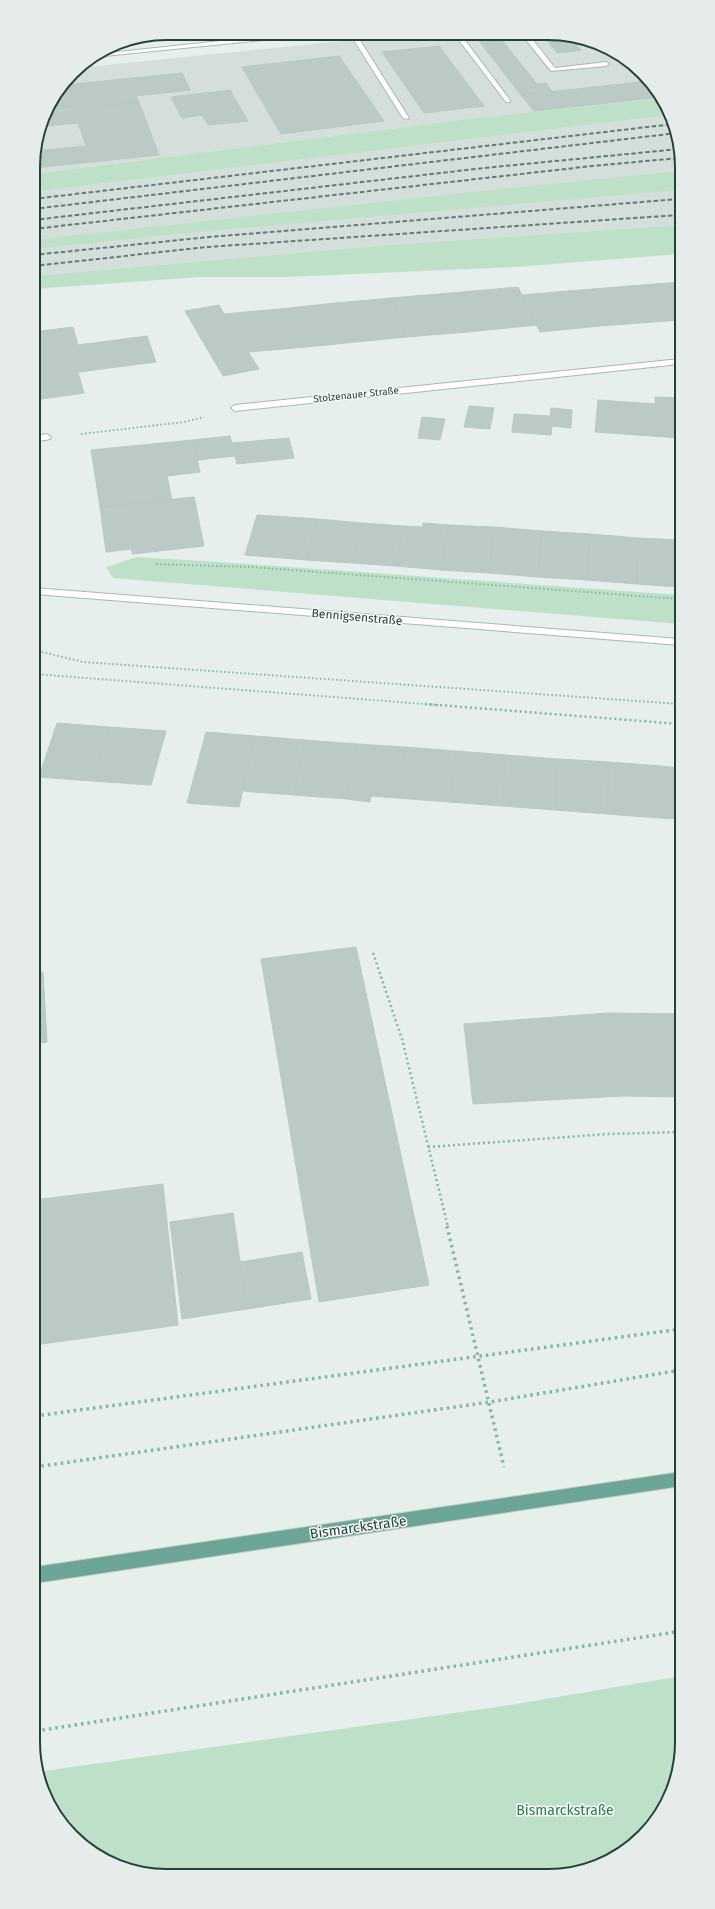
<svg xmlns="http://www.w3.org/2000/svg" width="715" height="1909" viewBox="0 0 715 1909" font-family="'Fira Sans',sans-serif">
	<rect width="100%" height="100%" fill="#e6efeb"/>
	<path fill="#d4dfda" d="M400 35 574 36 607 47 643 72 663 98 484 117 33 174V158L47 108 77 68Z
		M670 115 679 141V225L387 245 33 276V192Z"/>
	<path fill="#bfe0c8" d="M663 98 670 115 33 192V174L484 117Z
		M679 171V190L207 231 33 249V240L471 192Z
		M680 225V254L516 267 286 277H202L33 289V276L387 245Z
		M137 557 234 563 680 595V624L113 578 106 567Z
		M682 1676V1751L672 1793 649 1830 615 1858 574 1873H141L108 1862 72 1837 51 1809 37 1772 497 1707Z"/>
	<path fill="#bbcac4" stroke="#b8c9c2" d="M543 35 574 36 595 43 576 45 581 50 557 53Z
		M501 39 537 84 546 83 552 91 521 95 479 41Z
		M439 46 484 106 424 113 382 52Z
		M339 56 384 121 281 134 242 67Z
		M182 73 190 90 136 96 139 102 46 111 64 85Z
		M649 81 662 97 534 111 521 95Z
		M230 90 248 121 208 125 202 115 182 118 171 97Z
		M139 102 159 155 33 168 35 151 86 146 78 123 43 126 45 113Z
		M680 282V320L600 326 580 290Z
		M518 287 537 325 468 332 451 293Z
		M580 290 600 326 540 332 522 295Z
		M451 293 468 332 406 337 391 298Z
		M391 298 406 337 356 342 336 303Z
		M336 303 356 342 306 347 280 309Z
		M219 305 224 314 259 369 223 376 185 311Z
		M280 309 306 347 248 352 224 314Z
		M73 327 78 345 147 336 156 362 78 372 84 393 34 400V332Z
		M655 397 676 398V405L680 406V438L595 432 598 400 655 404Z
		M469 406 494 408 490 429 464 427Z
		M551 408 572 410 571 428 552 426 551 435 512 432 514 414 550 416Z
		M422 417 445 419 440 440 418 438Z
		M230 436 235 456 198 460 193 440Z
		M289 438 294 458 237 464 232 443Z
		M193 440 200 472 167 476 172 500 100 507 91 450Z
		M194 497 204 546 132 554V549L106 552 100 507Z
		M257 515 317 519 307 560 245 555Z
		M317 519 362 523 353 563 307 560Z
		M362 523 403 526 396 566 353 563Z
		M423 523 449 525 441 570 396 566 403 526 423 527Z
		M449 525 494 527 489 573 441 570Z
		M494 527 542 531 538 577 489 573Z
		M542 531 590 534 587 580 538 577Z
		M590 534 638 538 637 584 587 580Z
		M638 538 680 540V587L637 584Z
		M57 723 109 727 92 781 39 777Z
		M109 727 166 731 151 785 92 781Z
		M206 732 255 736 239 807 187 803Z
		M255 736 305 740 294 795 242 791Z
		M305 740 357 744 347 799 294 795Z
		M357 744 405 747 397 798 371 796 370 802 347 799Z
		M405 747 456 751 450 802 397 798Z
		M456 751 506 755 502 806 450 802Z
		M506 755 558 759 555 810 502 806Z
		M558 759 609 762 607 814 555 810Z
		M609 762 661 766V818L607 814Z
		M661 766 680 768V819L661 818Z
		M356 947 429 1285 319 1302 261 959Z
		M43 972 47 1042 35 1044 34 973Z
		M607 1013 681 1014V1097L623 1096 473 1104 464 1024Z
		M163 1184 178 1325 35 1345V1200Z
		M233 1213 247 1309 182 1319 170 1222Z
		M302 1252 311 1299 247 1309 240 1262Z"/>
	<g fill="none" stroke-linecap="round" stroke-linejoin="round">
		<g stroke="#a8b8b2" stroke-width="2">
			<path id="lane" d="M350 34H356L409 118 408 119 403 118Z
				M455 35H461L510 100V102H506Z
				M522 35H529L555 68 606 62 609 64 606 66 551 71Z
				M47 434 51 437 50 439 34 442V436Z"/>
		</g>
		<g stroke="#a8b8b2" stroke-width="2">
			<path id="street" d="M287 34H306L303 36 94 57 99 54Z
				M680 359V364L235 411 231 408 235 405Z"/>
		</g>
		<g stroke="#a4bbb3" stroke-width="2">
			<path id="secondary" d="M34 588 680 639V645L34 594Z"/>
		</g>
		<g stroke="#c2cac8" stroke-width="2">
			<path id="primary" d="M681 1472V1486L35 1583V1567Z"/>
		</g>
		<path stroke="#86b3a5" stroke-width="2" stroke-dasharray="1.5 2.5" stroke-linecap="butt" d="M81 434 184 422 204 417
			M156 564 251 567 680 599
			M34 650 83 662 680 704
			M34 674 438 705"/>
		<path stroke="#86b3a5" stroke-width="2.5" stroke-dasharray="2 3" stroke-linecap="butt" d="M425 704 680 724
			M373 953 402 1039 448 1227
			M428 1147 608 1134 681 1132"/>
		<path stroke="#86b3a5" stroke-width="3.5" stroke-dasharray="2.5 4" stroke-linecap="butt" d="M447 1226 504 1467
			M35 1416 681 1329
			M35 1467 490 1402 681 1370
			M36 1731 682 1631"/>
		<use href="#lane" fill="#fff" fill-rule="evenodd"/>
		<use href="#street" fill="#fff" fill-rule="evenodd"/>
		<use href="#secondary" fill="#fff" fill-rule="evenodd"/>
		<use href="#primary" fill="#6aa596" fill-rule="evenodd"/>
		<path stroke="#5f7d75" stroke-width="2" stroke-dasharray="4.5 2.5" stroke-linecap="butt" d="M33 199 673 124
			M33 209 677 133
			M33 220 484 168 679 149
			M33 229 592 166 679 158
			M33 255 209 237 679 199
			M33 266 207 247 679 215"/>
	</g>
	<g text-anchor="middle" stroke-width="3" stroke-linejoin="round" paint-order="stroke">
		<g font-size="10" fill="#24423a" stroke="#f7fbf9">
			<text transform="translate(356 394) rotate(-6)" y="4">Stolzenauer Straße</text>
		</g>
		<g font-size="12" fill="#24423a" stroke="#f7fbf9">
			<text transform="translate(357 617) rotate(5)" y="4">Bennigsenstraße</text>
		</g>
		<g font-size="14" fill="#24423a" stroke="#f7fbf9">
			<text transform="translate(358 1527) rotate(-8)" y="5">Bismarckstraße</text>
		</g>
		<g font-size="14" fill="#2d7a4b" stroke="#f7fbf9">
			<text x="565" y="1815">Bismarckstraße</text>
		</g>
	</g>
	<path d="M0 0H715V1909H0ZM167 40H548A127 127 0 0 1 675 167V1742A127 127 0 0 1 548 1869H167A127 127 0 0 1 40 1742V167A127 127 0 0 1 167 40Z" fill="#e6ecea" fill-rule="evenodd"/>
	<path fill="none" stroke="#24423a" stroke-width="2" d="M167 40H548A127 127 0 0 1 675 167V1742A127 127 0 0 1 548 1869H167A127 127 0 0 1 40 1742V167A127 127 0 0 1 167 40Z"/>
</svg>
